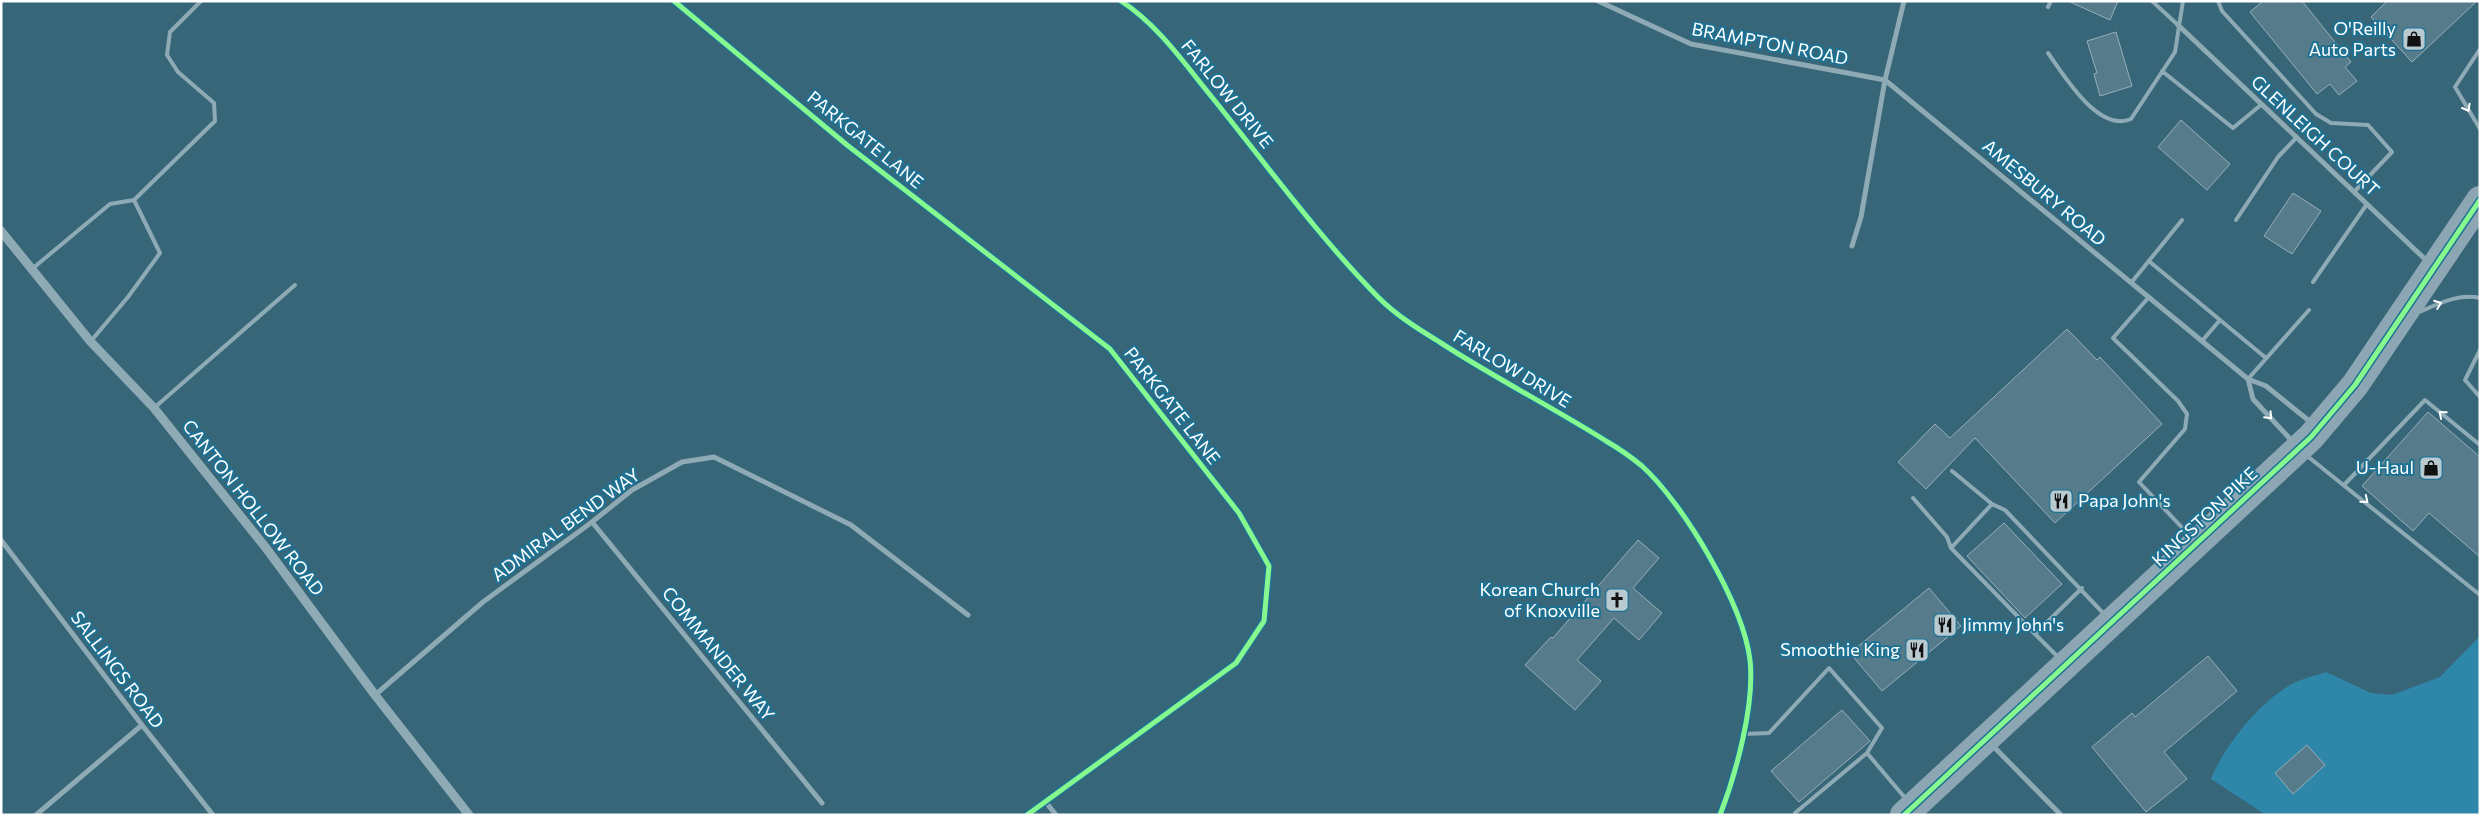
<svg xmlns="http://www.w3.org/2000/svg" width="2481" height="816" viewBox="0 0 2481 816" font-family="Commissioner,sans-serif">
	<rect width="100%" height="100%" fill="#386679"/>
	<path fill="#2e87a9" d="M2480 636V815H2266L2211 779C2224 746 2259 703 2290 685 2300 679 2315 676 2326 672L2371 693 2392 695 2440 677Z"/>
	<path fill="#567b8a" stroke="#96afb9" d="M2068 1H2118L2110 20Z
		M2263 1H2302L2351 62 2345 67 2357 81 2339 95 2330 84 2317 94 2250 12Z
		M2387 1H2477L2412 62 2371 17Z
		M2116 32 2132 86 2100 96 2094 74 2097 73 2087 41Z
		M2181 120 2230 164 2207 190 2158 147Z
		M2293 193 2321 211 2292 254 2264 236Z
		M2067 329 2097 360 2100 357 2162 424 2055 523 1975 438 1926 489 1898 462 1935 424 1950 438Z
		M2428 412 2480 457V557L2429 513 2413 531 2362 486Z
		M2004 523 2062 584 2025 618 1967 556Z
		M1638 540 1659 558 1633 588 1662 613 1639 640 1614 618 1577 660 1601 681 1575 710 1525 665 1551 637 1553 638Z
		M1929 588 1961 626 1882 691 1850 653Z
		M2208 656 2237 691 2164 752 2187 779 2146 812 2092 747 2132 713 2135 717Z
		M1842 710 1870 741 1799 802 1771 771Z
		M2307 745 2325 765 2293 794 2275 773Z"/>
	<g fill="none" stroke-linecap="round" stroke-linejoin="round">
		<path stroke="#8eaab4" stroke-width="4" d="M2152 1 2178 25
			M2218 1 2222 11 2316 114 2331 123 2368 125 2392 152 2354 192
			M2048 7 2051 1
			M2480 49 2455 87 2480 129
			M2048 53C2064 75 2098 133 2131 119L2175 52 2183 1
			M2162 71 2233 128 2262 104
			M2236 220 2278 157 2297 137
			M2150 262 2266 358
			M32 269 110 204 134 200 215 121 214 103 178 72 167 55 170 32 201 1
			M2313 282 2367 204
			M2131 283 2182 220
			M2149 297 2113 338 2178 401 2187 414 2185 429 2139 482 2190 536
			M2419 312C2438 304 2459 293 2480 298
			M91 341 128 297 160 253 134 200
			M2202 341 2220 320
			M2480 350 2465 380 2480 397
			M2248 379 2309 310
			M154 408 295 285
			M2306 455 2480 595
			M1952 471 1992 504 2005 510 2105 615
			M2345 484 2425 400 2480 445
			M1913 498 1947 537 1951 548
			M1992 504 1951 548 2035 634 2082 588
			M2035 634 2058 657
			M1743 734 1769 733 1829 668 1882 728 1867 753
			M1795 813 1867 753 1906 799"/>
		<path stroke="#8eaab4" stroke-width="5" d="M674 1 847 145 1110 349 1239 513 1269 566 1264 621 1236 663 1027 815
			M1121 1C1158 25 1184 63 1211 96 1266 164 1318 236 1379 298 1397 316 1420 330 1441 343 1495 378 1552 407 1606 441 1618 448 1631 457 1642 466 1684 504 1743 604 1750 660 1755 704 1736 774 1720 815
			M1598 1 1691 44 1885 80 2248 379 2266 386 2313 424
			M2178 25 2428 262
			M1852 246 1861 217 1885 80 1904 1
			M2248 379 2253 399 2293 442
			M592 522 822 803
			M1 540 142 725 213 815
			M375 695 483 602 592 522 632 490 682 462 714 457 851 525 968 615
			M1992 745 2061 815
			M1045 801 1056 815
			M36 815 142 725"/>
		<path stroke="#8eaab4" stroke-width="9" d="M1 231 90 341 154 408 266 548 375 695 469 815"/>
		<path stroke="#8ca7b3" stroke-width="28" d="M1904 815 2311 437 2355 385 2480 200"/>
		<g stroke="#1d7294" stroke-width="8">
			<path id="cycleway" d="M674 1 847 145 1110 349 1239 513 1269 566 1264 621 1236 663 1027 815
				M1121 1C1158 25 1184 63 1211 96 1266 164 1318 236 1379 298 1397 316 1420 330 1441 343 1495 378 1552 407 1606 441 1618 448 1631 457 1642 466 1684 504 1743 604 1750 660 1755 704 1736 774 1720 815
				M1904 815 2311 437 2355 385 2480 200"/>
		</g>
		<use href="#cycleway" stroke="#87f88f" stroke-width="5"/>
	</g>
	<defs><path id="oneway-chevron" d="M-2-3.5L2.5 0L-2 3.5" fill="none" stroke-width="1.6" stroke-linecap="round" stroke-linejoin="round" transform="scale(1.25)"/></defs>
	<g stroke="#fff">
		<use href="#oneway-chevron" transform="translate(2467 108) rotate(60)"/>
		<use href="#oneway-chevron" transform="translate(2438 304) rotate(-21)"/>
		<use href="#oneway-chevron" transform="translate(2442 414) rotate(-140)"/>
		<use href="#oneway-chevron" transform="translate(2269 416) rotate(47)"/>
		<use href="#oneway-chevron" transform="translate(2365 500) rotate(39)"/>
	</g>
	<defs>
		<g id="shop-square" transform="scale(1.25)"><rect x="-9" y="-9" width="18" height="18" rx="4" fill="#b9c9d0" stroke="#1d7294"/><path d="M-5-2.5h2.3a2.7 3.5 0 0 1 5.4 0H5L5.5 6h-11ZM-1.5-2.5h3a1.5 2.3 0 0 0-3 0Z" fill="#111"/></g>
		<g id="restaurant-square" transform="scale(1.25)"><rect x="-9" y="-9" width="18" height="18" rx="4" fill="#b9c9d0" stroke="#1d7294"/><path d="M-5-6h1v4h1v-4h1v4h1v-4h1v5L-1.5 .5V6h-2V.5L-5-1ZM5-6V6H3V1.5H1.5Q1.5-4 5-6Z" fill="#111"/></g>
		<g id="church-square" transform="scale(1.25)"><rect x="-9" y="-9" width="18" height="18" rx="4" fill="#b9c9d0" stroke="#1d7294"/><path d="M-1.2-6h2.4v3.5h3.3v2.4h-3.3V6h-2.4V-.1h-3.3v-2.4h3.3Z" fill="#111"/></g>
	</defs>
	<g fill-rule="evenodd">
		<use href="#shop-square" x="2414" y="39"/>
		<use href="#shop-square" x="2431" y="468"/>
		<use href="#restaurant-square" x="2061" y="501"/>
		<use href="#church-square" x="1617" y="600"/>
		<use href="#restaurant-square" x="1945" y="625"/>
		<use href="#restaurant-square" x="1917" y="650"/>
	</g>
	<g text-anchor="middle" stroke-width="4" stroke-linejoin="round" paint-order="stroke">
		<g font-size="18" fill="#fff" stroke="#1d7294" text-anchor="end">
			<text x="2396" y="35">O'Reilly<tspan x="2396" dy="21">Auto Parts</tspan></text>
			<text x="2414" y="474">U-Haul</text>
			<text x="2078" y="507" text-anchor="start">Papa John's</text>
			<text x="1600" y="596">Korean Church<tspan x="1600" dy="21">of Knoxville</tspan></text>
			<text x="1962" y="631" text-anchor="start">Jimmy John's</text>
			<text x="1900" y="656">Smoothie King</text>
		</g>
		<g font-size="18" fill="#fff" stroke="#1d7294">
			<text transform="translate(1770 44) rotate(11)" y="6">BRAMPTON ROAD</text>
			<text transform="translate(1227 94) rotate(51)" y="6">FARLOW DRIVE</text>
			<text transform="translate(2315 136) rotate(43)" y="6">GLENLEIGH COURT</text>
			<text transform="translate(865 140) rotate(39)" y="6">PARKGATE LANE</text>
			<text transform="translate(2044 193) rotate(40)" y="6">AMESBURY ROAD</text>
			<text transform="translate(1512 369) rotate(31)" y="6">FARLOW DRIVE</text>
			<text transform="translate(1172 406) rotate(52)" y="6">PARKGATE LANE</text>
			<text transform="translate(253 508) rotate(52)" y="6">CANTON HOLLOW ROAD</text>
			<text transform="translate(2205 517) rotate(-43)" y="6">KINGSTON PIKE</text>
			<text transform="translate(566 525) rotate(-36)" y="6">ADMIRAL BEND WAY</text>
			<text transform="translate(718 654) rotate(51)" y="6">COMMANDER WAY</text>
			<text transform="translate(117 670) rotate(53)" y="6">SALLINGS ROAD</text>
		</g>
	</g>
	<rect width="2481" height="816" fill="none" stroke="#ffffff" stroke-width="5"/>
</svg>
